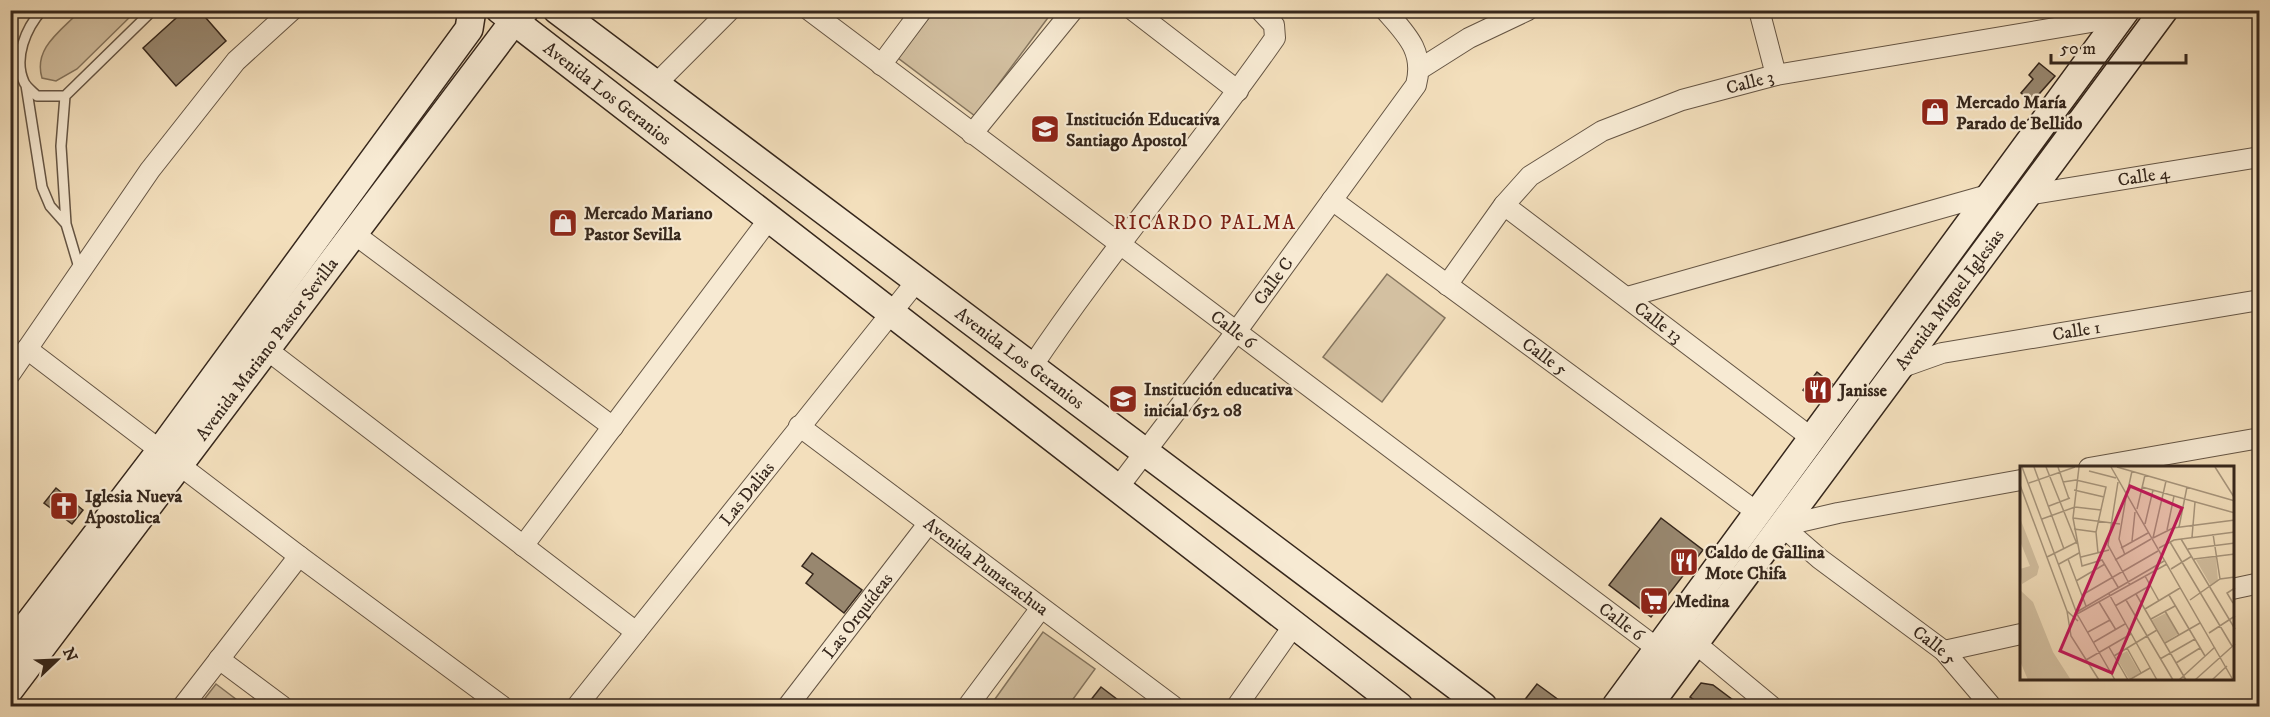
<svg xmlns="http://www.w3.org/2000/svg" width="2270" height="717" viewBox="0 0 2270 717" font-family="'IM FELL DW Pica',serif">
	<rect width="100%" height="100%" fill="#f3dfbc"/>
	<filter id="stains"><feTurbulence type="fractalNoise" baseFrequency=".00333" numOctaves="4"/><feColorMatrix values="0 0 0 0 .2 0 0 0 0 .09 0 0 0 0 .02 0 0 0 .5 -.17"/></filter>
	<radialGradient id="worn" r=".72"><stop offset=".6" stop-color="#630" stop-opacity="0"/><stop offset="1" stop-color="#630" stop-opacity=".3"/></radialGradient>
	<path fill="#d3c0a1" stroke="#84745e" stroke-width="1.5" d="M81 10 136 11 77 69 56 81 42 78C33 48 61 31 81 10Z
		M934 11H1053L975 116 898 58Z
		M1387 274 1445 318 1382 402 1323 357Z
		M1043 632 1095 669 1068 706H990Z
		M216 684 245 706H199Z"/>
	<path fill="#98876f" stroke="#36271c" stroke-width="1.5" d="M185 10H199L226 41 176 86 143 48Z
		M2039 63 2055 76 2032 102 2021 93 2033 79 2029 75Z
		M1817 372 1832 384 1819 402 1803 390Z
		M56 488 83 510 72 524 44 503Z
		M1661 518 1703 550 1651 617 1609 585Z
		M812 553 862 590 844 613 806 583 813 574 802 566Z
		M1701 683 1713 685 1741 706H1703L1690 697Z
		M1537 684 1567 706H1520Z
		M1101 687 1126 706H1086Z"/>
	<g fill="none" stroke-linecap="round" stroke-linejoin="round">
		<g stroke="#655544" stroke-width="12">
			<path id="lane" d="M42 10C26 28 13 58 24 82 26 87 33 92 37 96H65L153 10
				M26 85 42 187 50 206 66 224
				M65 96 61 146 66 224 80 271"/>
		</g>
		<g stroke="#655544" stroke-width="22">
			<g id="street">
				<path id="s1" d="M809 10 1658 649"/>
				<path d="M1133 10 1238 91"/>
				<path d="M1759 10 1776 75"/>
				<path d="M881 65 922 10"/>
				<path d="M1420 69 1469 38 1528 10"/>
				<path d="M655 85 730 10"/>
				<path d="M972 134 1073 10"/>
				<path id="s2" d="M2027 195 2260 157"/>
				<path id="s3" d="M1332 200 1758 513"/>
				<path id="s4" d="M1504 205 1813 439"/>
				<path d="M353 233 613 427"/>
				<path id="s5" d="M1447 285 1504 205 1530 176 1602 131 1682 100 1776 75 2121 17"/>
				<path d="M1627 297 1991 194"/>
				<path d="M27 349 299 556 502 706"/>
				<path d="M266 349 636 632"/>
				<path d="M1031 368C1107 254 1197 150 1275 38L1274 25 1260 10"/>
				<path id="s6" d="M1897 369 1942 353 2260 300"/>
				<path d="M10 374 150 170 236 61 292 10"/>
				<path id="s7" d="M799 426 1173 706"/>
				<path d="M2089 468 2260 438"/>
				<path id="s8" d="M1117 489 1236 332 1416 85C1425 51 1406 34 1385 10"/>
				<path id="s9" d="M1782 526 1820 559 1944 651 1991 706"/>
				<path d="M1782 526 1838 513 2021 480"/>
				<path d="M523 546 769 219"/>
				<path d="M2232 589 2260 583"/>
				<path d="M1695 643 1771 706"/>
				<path d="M1944 651 2021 634"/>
				<path d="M219 659 282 706"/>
				<path d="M183 706 299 556"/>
				<path id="s10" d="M577 706 916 282"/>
				<path id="s11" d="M788 706 928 524"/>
				<path d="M968 706 1041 608"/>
				<path d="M1237 706 1294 625"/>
			</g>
		</g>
		<g stroke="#36271c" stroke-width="30">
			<g id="secondary">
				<path id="s12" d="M500 10 1399 706"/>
				<path id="s13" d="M557 10 1483 706"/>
				<path d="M10 648 161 450 469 29 472 10"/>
				<path id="s14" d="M10 689 514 21 525 10"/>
				<path d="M1616 706 2126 10"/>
				<path id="s15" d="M1648 706 2164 10"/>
			</g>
		</g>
		<use href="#lane" stroke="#f7ead3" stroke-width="9"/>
		<use href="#street" stroke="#f7ead3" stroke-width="20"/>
		<use href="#secondary" stroke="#f7ead3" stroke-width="27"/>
	</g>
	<defs>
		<g id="shop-square" transform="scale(1.5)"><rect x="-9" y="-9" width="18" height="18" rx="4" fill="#8f2418" stroke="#f7ead3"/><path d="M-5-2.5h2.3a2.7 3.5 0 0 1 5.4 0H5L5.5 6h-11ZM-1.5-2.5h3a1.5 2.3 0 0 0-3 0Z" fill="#fff"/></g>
		<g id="school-square" transform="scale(1.5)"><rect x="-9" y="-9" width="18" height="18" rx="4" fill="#8f2418" stroke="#f7ead3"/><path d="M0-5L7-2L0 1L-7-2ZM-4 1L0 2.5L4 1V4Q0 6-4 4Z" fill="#fff"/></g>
		<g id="restaurant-square" transform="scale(1.5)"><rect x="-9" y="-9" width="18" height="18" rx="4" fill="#8f2418" stroke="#f7ead3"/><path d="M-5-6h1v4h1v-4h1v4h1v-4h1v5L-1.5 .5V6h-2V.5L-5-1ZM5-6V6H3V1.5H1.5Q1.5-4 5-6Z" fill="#fff"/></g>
		<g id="church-square" transform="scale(1.5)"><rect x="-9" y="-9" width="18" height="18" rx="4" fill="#8f2418" stroke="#f7ead3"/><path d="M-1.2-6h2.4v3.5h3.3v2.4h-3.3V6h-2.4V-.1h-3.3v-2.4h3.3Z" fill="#fff"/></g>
		<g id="supermarket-square" transform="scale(1.5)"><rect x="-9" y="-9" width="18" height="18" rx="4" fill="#8f2418" stroke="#f7ead3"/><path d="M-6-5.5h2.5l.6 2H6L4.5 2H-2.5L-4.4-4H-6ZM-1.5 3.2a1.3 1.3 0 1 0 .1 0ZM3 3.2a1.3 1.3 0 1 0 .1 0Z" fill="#fff"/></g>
	</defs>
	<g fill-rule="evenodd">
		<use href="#shop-square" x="1935" y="112"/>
		<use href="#school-square" x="1045" y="129"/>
		<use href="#shop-square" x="563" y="223"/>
		<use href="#restaurant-square" x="1818" y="390"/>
		<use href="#school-square" x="1123" y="399"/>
		<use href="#church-square" x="64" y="506"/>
		<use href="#restaurant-square" x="1684" y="562"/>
		<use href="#supermarket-square" x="1654" y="601"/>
	</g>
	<g text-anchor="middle" stroke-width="4.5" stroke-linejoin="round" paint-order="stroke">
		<g font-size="18" fill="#36271c" stroke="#f7ead3">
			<text dy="6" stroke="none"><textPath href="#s5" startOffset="378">Calle 3</textPath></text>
			<text dy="6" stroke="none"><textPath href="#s12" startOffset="136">Avenida Los Geranios</textPath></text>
			<text dy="6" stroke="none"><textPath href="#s2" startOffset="118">Calle 4</textPath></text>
			<text dy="6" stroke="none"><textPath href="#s8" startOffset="260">Calle C</textPath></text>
			<text dy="6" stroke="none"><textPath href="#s15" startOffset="506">Avenida Miguel Iglesias</textPath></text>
			<text dy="6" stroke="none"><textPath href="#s4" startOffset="194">Calle 13</textPath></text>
			<text dy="6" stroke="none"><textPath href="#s1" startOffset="531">Calle 6</textPath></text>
			<text dy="6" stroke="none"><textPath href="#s6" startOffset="184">Calle 1</textPath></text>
			<text dy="6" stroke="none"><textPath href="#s14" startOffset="426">Avenida Mariano Pastor Sevilla</textPath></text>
			<text dy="6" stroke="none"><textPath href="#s3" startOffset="264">Calle 5</textPath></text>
			<text dy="6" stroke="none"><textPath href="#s13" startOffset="579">Avenida Los Geranios</textPath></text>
			<text dy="6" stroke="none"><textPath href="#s10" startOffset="272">Las Dalias</textPath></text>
			<text dy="6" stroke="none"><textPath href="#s7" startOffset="234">Avenida Pumacachua</textPath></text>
			<text dy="6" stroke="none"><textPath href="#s11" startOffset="114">Las Orquídeas</textPath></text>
			<text dy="6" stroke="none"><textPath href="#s1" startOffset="1017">Calle 6</textPath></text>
			<text dy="6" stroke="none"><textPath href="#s9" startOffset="194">Calle 5</textPath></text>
		</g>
		<g font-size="18" font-weight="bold" fill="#36271c" stroke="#f7ead3" text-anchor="start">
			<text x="1956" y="108">Mercado María<tspan x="1956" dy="21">Parado de Bellido</tspan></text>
			<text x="1066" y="125">Institución Educativa<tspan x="1066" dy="21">Santiago Apostol</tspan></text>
			<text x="584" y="219">Mercado Mariano<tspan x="584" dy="21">Pastor Sevilla</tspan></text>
			<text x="1144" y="395">Institución educativa<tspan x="1144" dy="21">inicial 652 08</tspan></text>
			<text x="1839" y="396">Janisse</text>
			<text x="85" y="502">Iglesia Nueva<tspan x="85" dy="21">Apostolica</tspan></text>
			<text x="1705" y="558">Caldo de Gallina<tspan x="1705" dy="21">Mote Chifa</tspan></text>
			<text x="1675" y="607">Medina</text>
		</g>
		<g font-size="20" letter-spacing="1.5" fill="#7a1f14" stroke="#f7ead3">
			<text x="1205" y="229">RICARDO PALMA</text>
		</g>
	</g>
	<g transform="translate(2020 466)">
		<rect width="214" height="214" fill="#f3dfbc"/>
		<path d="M0 52 19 101 17 109 2 118 0 103 10 100 0 75ZM196 91 198 115 191 120 176 94ZM0 124 13 136 33 186 51 214H8L0 195ZM146 147 158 168 145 176 132 154ZM107 185 120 207 109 213 96 191Z" fill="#d3c0a1"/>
		<path fill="none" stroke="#a7957c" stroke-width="1.5" d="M2 1 57 148 95 214M14 1 44 83M26 1 57 78M38 1 49 33M59 1 53 52 62 100 82 94 98 121M91 1 213 214M97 1 215 35M195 1 214 31M69 5 96 12M43 16 56 14 86 21 76 66 78 87M98 16 88 79 110 119M9 17 55 1M0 19 47 145 58 155M122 21 215 47M54 24 84 31M107 28 112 5M29 40 50 32M117 43 125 9M53 52 100 58M22 53 55 41 81 44M125 58 133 24M159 61 167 21M54 63 76 66M147 64 154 30M193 68 200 113M172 71 175 36M133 72 153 62 215 54M133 72 146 15M161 73 215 163M112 75 115 46M150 76 212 180M101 82 128 67M139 82 154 74 215 66M168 83 215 77M105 89 99 73 106 31M27 91 57 76M61 91 89 84M48 93 66 140M174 93 215 88M95 94 131 73M39 98 59 87M151 103 172 90M125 110 139 135M56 115 85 98M89 128 137 214M116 128 166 214M62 129 138 85M149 129 185 190M106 134 153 214M170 134 200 113 215 111M79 136 96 164M213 137 207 127 215 122M95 140 131 119M125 143 160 122M47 145 51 170 79 214M145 145 159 169M55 147 144 95M57 148 147 98M131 153 155 140M68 166 90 154M189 167 215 150M74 176 105 158M145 177 180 157M89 181 108 214M107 182 121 207M94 190 137 164M140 193 175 173M66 194 111 168M156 197 180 182M109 214 130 202M159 214 195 181M175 214 215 178M192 214 207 200"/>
		<path fill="#c2185b" fill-opacity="0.15" stroke="#c2185b" stroke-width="3" d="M110 20 162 42 92 207 40 185Z"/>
		<rect width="214" height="214" fill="none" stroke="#36271c" stroke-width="3"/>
	</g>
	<rect width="2270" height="717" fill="none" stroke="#f3dfbc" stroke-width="36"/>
	<rect x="12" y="12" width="2246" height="693" fill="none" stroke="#36271c" stroke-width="3"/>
	<rect x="18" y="18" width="2234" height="681" fill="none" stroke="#36271c" stroke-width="1.5"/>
	<g transform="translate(57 660) rotate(67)" stroke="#f7ead3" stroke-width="4.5" paint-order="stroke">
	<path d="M0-4.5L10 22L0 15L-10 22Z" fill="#36271c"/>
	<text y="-9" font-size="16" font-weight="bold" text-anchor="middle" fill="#36271c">N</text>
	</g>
	<path d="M2051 54v9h135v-9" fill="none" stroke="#36271c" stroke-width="3"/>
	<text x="2060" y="54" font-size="18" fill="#36271c" stroke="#f7ead3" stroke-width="4.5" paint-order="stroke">50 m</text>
	<rect width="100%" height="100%" filter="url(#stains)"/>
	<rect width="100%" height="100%" fill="url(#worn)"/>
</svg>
